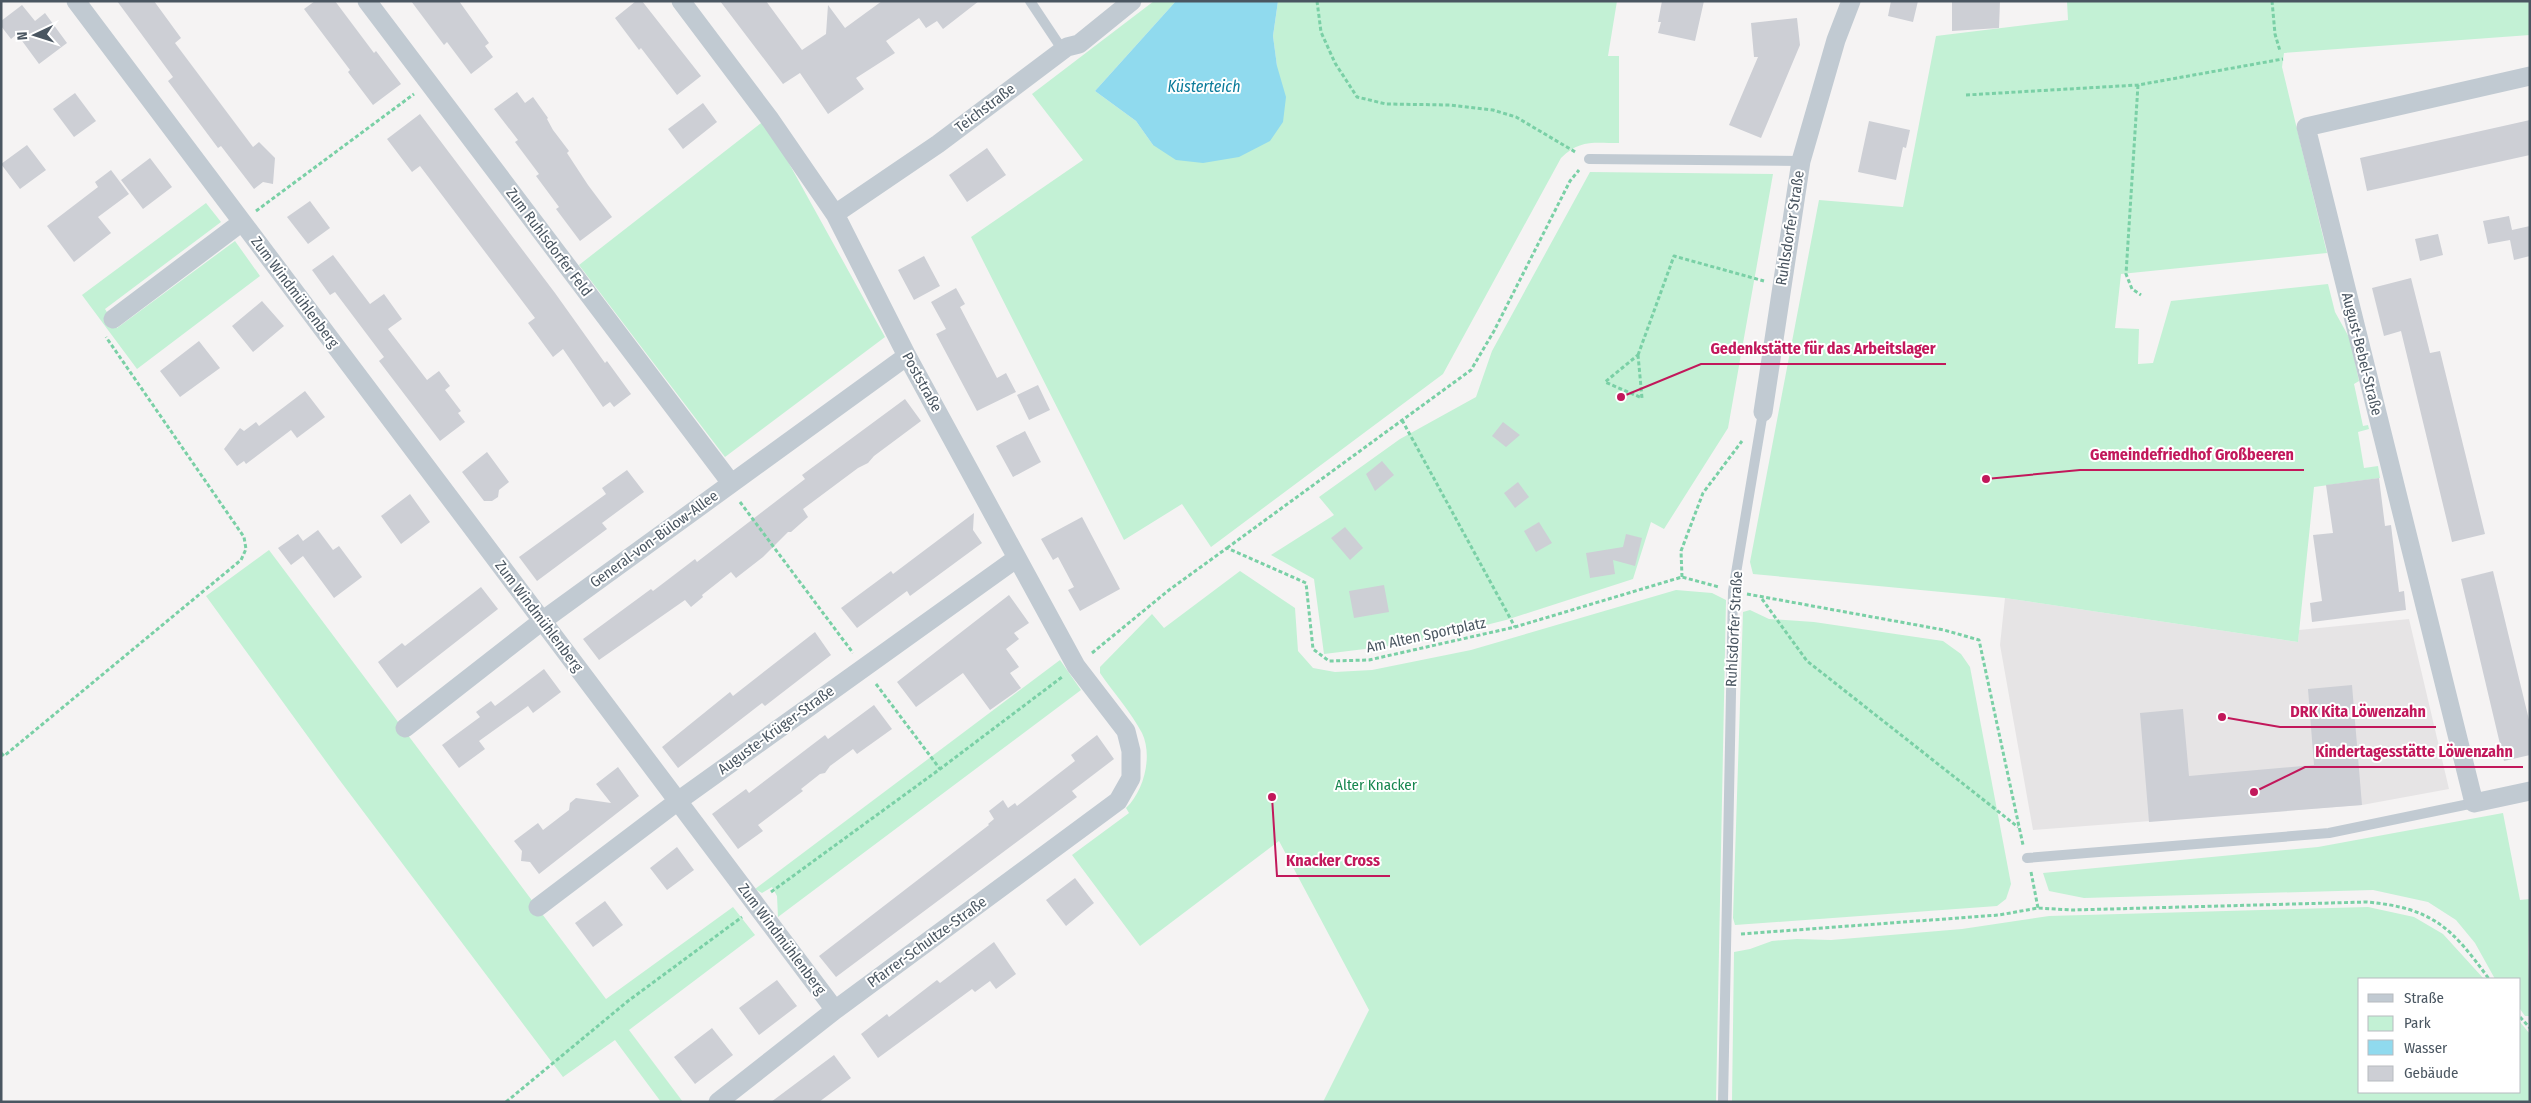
<svg xmlns="http://www.w3.org/2000/svg" width="2531" height="1103" viewBox="0 0 2531 1103" font-family="'Fira Sans Condensed',sans-serif">
	<rect width="100%" height="100%" fill="#f5f3f3"/>
	<path fill="#e6e4e5" d="M2005 598 2298 642 2299 630 2409 619 2449 789 2362 805 2033 830 2000 645Z"/>
	<path fill="#c3f1d5" d="M1154 1H1176L1095 91 1136 121 1153 145 1277 66 1273 36 1278 1H1617L1608 56H1619V143C1594 143 1580 139 1561 158L1443 374 1211 547 1182 504 1124 540 971 237 1083 160 1032 94Z
		M2067 1H2530V35L2284 53 2282 67 2327 253 2121 274 2115 328 2139 329 2138 364 2153 363 2171 301 2328 284 2335 312 2350 339 2359 381 2354 384 2363 426 2368 425 2369 429 2358 432 2364 468 2378 466 2380 478 2314 487 2298 642 2005 598 1753 574 1750 562 1819 200 1903 207 1936 36 2068 20Z
		M765 120 885 337 725 457 579 265Z
		M1590 172 1773 174 1728 428 1664 529 1651 522 1633 579 1506 620 1414 643 1324 654 1314 579 1271 555 1334 515 1319 497 1400 439 1476 397 1492 351Z
		M206 203 221 222 105 309 117 328 235 241 260 276 137 369 82 295Z
		M269 550 606 999 733 907 755 935 629 1030 683 1102H661L615 1040 563 1077 338 778 206 596Z
		M1240 571 1295 608 1298 651 1313 668 1335 672 1372 670 1471 650 1676 590 1712 593 1726 600 1716 1102H1323L1369 1010 1279 841 1140 946 1072 855 1129 813 1126 808C1144 791 1153 756 1142 733 1131 712 1113 692 1100 673V667L1152 614 1164 628Z
		M1750 610 1769 619 1814 622 1943 641 1961 654 1970 667 2011 884 2006 899 1997 906 1735 925 1733 918 1743 612Z
		M1060 660 1081 690 778 917 777 896 772 887 762 893 755 889Z
		M2503 813 2520 900 2530 899 2528 952 2530 1016H2525L2520 1009V979H2495L2475 943 2456 920 2428 902 2373 890 2084 898 2049 891 2043 873 2318 847Z
		M2368 907 2414 917 2443 934 2484 979H2360V1092H2520V1022L2530 1034V1102H1732L1734 952 1750 949 1772 941 1797 939 1831 940 1962 929 2049 916Z"/>
	<path fill="#90daee" d="M1176 1H1278L1273 36 1277 66 1286 97 1283 122 1270 141 1239 157 1203 163 1176 160 1153 145 1136 121 1095 91Z"/>
	<path fill="#cdcfd5" d="M117 1H154L181 38 175 43 253 147 259 142 275 158 273 184 263 182 254 189 221 146 218 148 168 81 173 77Z
		M315 1H335L374 53 376 51 401 84 373 105 348 72 350 70 304 9Z
		M411 1H459L489 43 485 46 493 57 471 74 447 42 444 45Z
		M636 1H642L701 76 677 95 641 48 639 50 615 18Z
		M720 1H766L802 50 826 34 828 5 845 28 882 1H979L943 29 937 21 926 28 919 18 886 41 895 53 856 78 864 89 828 114 800 73 783 84Z
		M1662 1H1704L1695 41 1658 33 1661 22H1658Z
		M1891 1H1918L1913 22 1888 16Z
		M1952 1H2000L1999 28 1952 31Z
		M22 5 35 21 45 13 67 43 39 64 17 34 11 39 1 26V21Z
		M1797 18 1800 45 1761 138 1729 125 1758 57H1754L1751 23Z
		M517 92 525 103 533 97 548 118 547 119 553 130 569 151 567 153 588 185 612 217 580 241 556 209 559 207 536 176 539 174 515 142 518 140 494 109Z
		M75 93 96 121 74 137 53 109Z
		M703 103 717 122 683 149 668 129Z
		M420 114 555 293 605 363 607 361 631 394 614 407 610 402 603 407 563 349 553 357 528 323 535 318 420 166 412 172 387 139Z
		M2530 120V155L2367 191 2360 158Z
		M1869 121 1910 130 1906 148 1903 147 1896 180 1858 172Z
		M27 145 46 170 20 189 1 164Z
		M987 148 1006 175 967 202 949 175Z
		M150 158 172 187 143 209 121 180Z
		M111 170 129 194 98 217 111 233 74 262 47 226 98 187 95 182Z
		M310 201 330 228 308 244 287 217Z
		M2509 216 2512 230 2530 226V256L2514 260 2510 240 2488 244 2483 221Z
		M2438 234 2443 255 2420 261 2415 239Z
		M333 255 370 304 384 294 402 319 388 329 427 380 439 371 450 386 445 390 461 411 458 413 465 422 440 441 379 361 384 357 335 292 330 295 312 270Z
		M924 256 940 286 914 300 898 270Z
		M2411 278 2430 353 2440 351 2485 534 2452 542 2401 331 2384 336 2372 288Z
		M956 288 965 304 960 307 997 378 1006 373 1016 392 977 411 936 334 946 329 931 302Z
		M262 301 284 326 253 352 232 326Z
		M199 341 220 368 180 397 160 371Z
		M1038 385 1050 410 1029 420 1017 395Z
		M305 391 325 417 297 438 291 430 246 464 244 461 237 466 224 449 240 428 244 431 256 422 259 426Z
		M905 399 921 421 874 456 868 463 858 468 803 509 808 517 791 532H788L763 557 736 578 731 572 702 595 703 597 691 607 685 600 599 660 583 639 651 589 653 591 695 559 697 562 805 479 802 475Z
		M1503 422 1520 435 1506 447 1492 436Z
		M1025 431 1041 462 1013 477 996 446Z
		M487 452 509 482 499 490 498 497 492 501H484L462 472Z
		M1382 461 1394 475 1375 491 1366 474Z
		M627 470 644 492 602 523 607 529 537 581 519 557 606 494 602 488Z
		M2379 478 2385 526 2391 525 2399 592 2404 591 2406 610 2312 622 2310 603 2322 601 2313 535 2333 533 2326 485Z
		M1518 482 1529 497 1515 508 1504 493Z
		M410 494 430 522 401 544 381 516Z
		M974 513 973 530 982 543 910 596 907 591 857 628 841 608 891 571 893 574Z
		M1082 517 1120 589 1080 611 1068 590 1074 587 1058 557 1053 560 1041 539Z
		M1539 522 1552 543 1536 552 1524 531Z
		M1345 527 1363 548 1350 560 1331 538Z
		M318 530 333 550 339 546 362 577 334 598 303 556 291 565 278 548 298 534 303 541Z
		M1626 534 1642 538 1635 566 1613 560 1615 574 1590 578 1586 553 1623 547Z
		M2493 571 2530 724V755L2504 761 2461 579Z
		M1384 585 1389 612 1354 618 1349 591Z
		M481 587 498 609 397 688 378 662 402 643 405 646Z
		M1009 595 1029 623 1014 633 1019 639 1006 649 1019 667 1010 673 1021 688 990 710 963 673 916 707 897 682Z
		M815 632 831 655 765 706 762 703 678 768 662 747 730 692 733 696Z
		M544 669 561 692 533 713 528 706 479 741 485 749 459 768 442 745 480 717 476 712 491 701 495 706Z
		M2352 685 2362 805 2149 822 2140 713 2183 709 2189 776 2314 765 2308 689Z
		M874 705 892 729 857 754 853 749 830 766 825 773 820 774 801 789 803 791 758 825 763 831 738 849 712 814 746 789 749 793 825 735 828 739Z
		M1097 735 1114 759 1072 791 1077 797 836 977 819 956 989 825 988 824 994 819 989 811 1003 800 1008 808 1015 803 1017 806 1075 761 1071 755Z
		M618 767 639 796 539 874 530 862 521 861 522 851 514 841 538 823 543 830 569 810 570 803 576 798 611 803 596 784Z
		M677 847 694 870 667 890 650 868Z
		M1075 878 1094 903 1066 926 1046 900Z
		M605 901 623 925 593 947 575 923Z
		M994 942 1016 974 996 989 990 981 975 992 972 989 878 1058 861 1034 887 1014 889 1017 937 980 940 983Z
		M777 980 797 1006 759 1035 739 1008Z
		M712 1028 733 1055 695 1084 674 1057Z
		M834 1055 851 1078 819 1102H771Z"/>
	<g fill="none" stroke-linecap="round" stroke-linejoin="round">
		<path stroke="#7ad0a6" stroke-width="3" stroke-dasharray="4 2.5" stroke-linecap="butt" d="M1317 1 1321 32 1335 63 1357 97 1386 104 1450 105 1493 110 1516 117 1577 153
			M2272 1 2275 34 2280 51
			M2138 85 2126 274 2132 289 2141 295
			M1966 95 2138 85 2283 59
			M256 211 414 94
			M1638 355 1674 256 1764 281
			M1638 355 1642 398 1605 382Z
			M1402 420 1515 627
			M740 502 853 653
			M1227 548 1471 370 1494 331 1570 181 1579 170
			M1682 577 1681 551 1703 493 1742 441
			M1747 594 1944 630 1979 640 2023 845
			M1762 599 1807 661 2018 827
			M1092 653 1169 590 1227 548 1306 583 1313 649 1329 661 1369 660 1515 627 1682 577 1719 587
			M876 684 940 769
			M1 753 4 756 241 560 246 549 244 537 106 337
			M2031 872 2038 908
			M771 892 940 769 1062 677
			M1741 934 1999 915 2038 908 2073 910 2367 902C2433 908 2452 928 2489 979
			M2520 1017 2530 1028
			M506 1102 628 1001 742 917"/>
		<path stroke="#c1cad2" stroke-width="10" d="M1030 1 1058 43 1067 47
			M1589 159 1801 161
			M2027 858 2329 833 2474 803
			M1723 1102 1733 591 1763 412"/>
		<path stroke="#c1cad2" stroke-width="19" d="M76 1 835 1010
			M367 1 731 483
			M681 1 769 118 835 214 907 356 1076 666 1126 731 1131 751V778L1118 801 835 1010 718 1102
			M2530 76 2306 127 2474 803 2530 791
			M835 214 938 144 1067 47 1079 44 1132 1
			M113 319 242 222
			M1763 412 1801 161 1836 40 1851 1
			M405 728 542 621 907 356
			M538 907 678 801 1017 558"/>
	</g>
	<g text-anchor="middle" stroke-width="4" stroke-linejoin="round" paint-order="stroke">
		<g font-size="15" fill="#4a5661" stroke="#fff">
			<text transform="translate(985 108) rotate(-37)" y="5">Teichstraße</text>
			<text transform="translate(1790 228) rotate(-81)" y="5">Ruhlsdorfer Straße</text>
			<text transform="translate(549 242) rotate(53)" y="5">Zum Ruhlsdorfer Feld</text>
			<text transform="translate(295 292) rotate(53)" y="5">Zum Windmühlenberg</text>
			<text transform="translate(2362 354) rotate(76)" y="5">August-Bebel-Straße</text>
			<text transform="translate(922 382) rotate(61)" y="5">Poststraße</text>
			<text transform="translate(654 539) rotate(-36)" y="5">General-von-Bülow-Allee</text>
			<text transform="translate(539 616) rotate(53)" y="5">Zum Windmühlenberg</text>
			<text transform="translate(1734 629) rotate(-87)" y="5">Ruhlsdorfer Straße</text>
			<text transform="translate(1426 635) rotate(-12)" y="5">Am Alten Sportplatz</text>
			<text transform="translate(776 730) rotate(-36)" y="5">Auguste-Krüger-Straße</text>
			<text transform="translate(782 939) rotate(53)" y="5">Zum Windmühlenberg</text>
			<text transform="translate(927 942) rotate(-36)" y="5">Pfarrer-Schultze-Straße</text>
		</g>
		<g font-size="15" fill="#17864f" stroke="#fff">
			<text x="1376" y="790">Alter Knacker</text>
		</g>
		<g font-size="16" font-style="italic" fill="#0c7c9b" stroke="#fff">
			<text x="1204" y="92">Küsterteich</text>
		</g>
	</g>
	<path fill="none" stroke="#c2185b" stroke-width="2" d="M1621 397L1701 364H1946M1986 479L2080 470H2304M2222 717L2280 727H2436M2254 792L2305 767H2523M1272 797L1277 876H1390"/>
	<g fill="#c2185b" stroke="#fff" stroke-width="2">
		<circle cx="1621" cy="397" r="5"/>
		<circle cx="1986" cy="479" r="5"/>
		<circle cx="2222" cy="717" r="5"/>
		<circle cx="2254" cy="792" r="5"/>
		<circle cx="1272" cy="797" r="5"/>
	</g>
	<g font-size="16" text-anchor="middle" font-weight="bold" fill="#c2185b" stroke="#fff" stroke-width="4" stroke-linejoin="round" paint-order="stroke">
		<text x="1823" y="354">Gedenkstätte für das Arbeitslager</text>
		<text x="2192" y="460">Gemeindefriedhof Großbeeren</text>
		<text x="2358" y="717">DRK Kita Löwenzahn</text>
		<text x="2414" y="757">Kindertagesstätte Löwenzahn</text>
		<text x="1333" y="866">Knacker Cross</text>
	</g>
	<rect width="2531" height="1103" fill="none" stroke="#4a5661" stroke-width="5"/>
	<rect x="2358" y="978" width="162" height="115" fill="#ffffff" stroke="#b7bbc0"/>
	<rect x="2368" y="994" width="25" height="8" fill="#c1cad2" stroke="#b7bbc0"/>
	<text x="2404" y="1003" font-size="15" fill="#4a5661">Straße</text>
	<rect x="2368" y="1016" width="25" height="15" fill="#c3f1d5" stroke="#b7bbc0"/>
	<text x="2404" y="1028" font-size="15" fill="#4a5661">Park</text>
	<rect x="2368" y="1040" width="25" height="15" fill="#90daee" stroke="#b7bbc0"/>
	<text x="2404" y="1053" font-size="15" fill="#4a5661">Wasser</text>
	<rect x="2368" y="1066" width="25" height="15" fill="#cdcfd5" stroke="#b7bbc0"/>
	<text x="2404" y="1078" font-size="15" fill="#4a5661">Gebäude</text>
	<g transform="translate(35 35) rotate(266)" stroke="#ffffff" stroke-width="4" paint-order="stroke">
	<path d="M0-4L9 19L0 12L-9 19Z" fill="#4a5661"/>
	<text y="-8" font-size="14" font-weight="bold" text-anchor="middle" fill="#4a5661">N</text>
	</g>
</svg>
